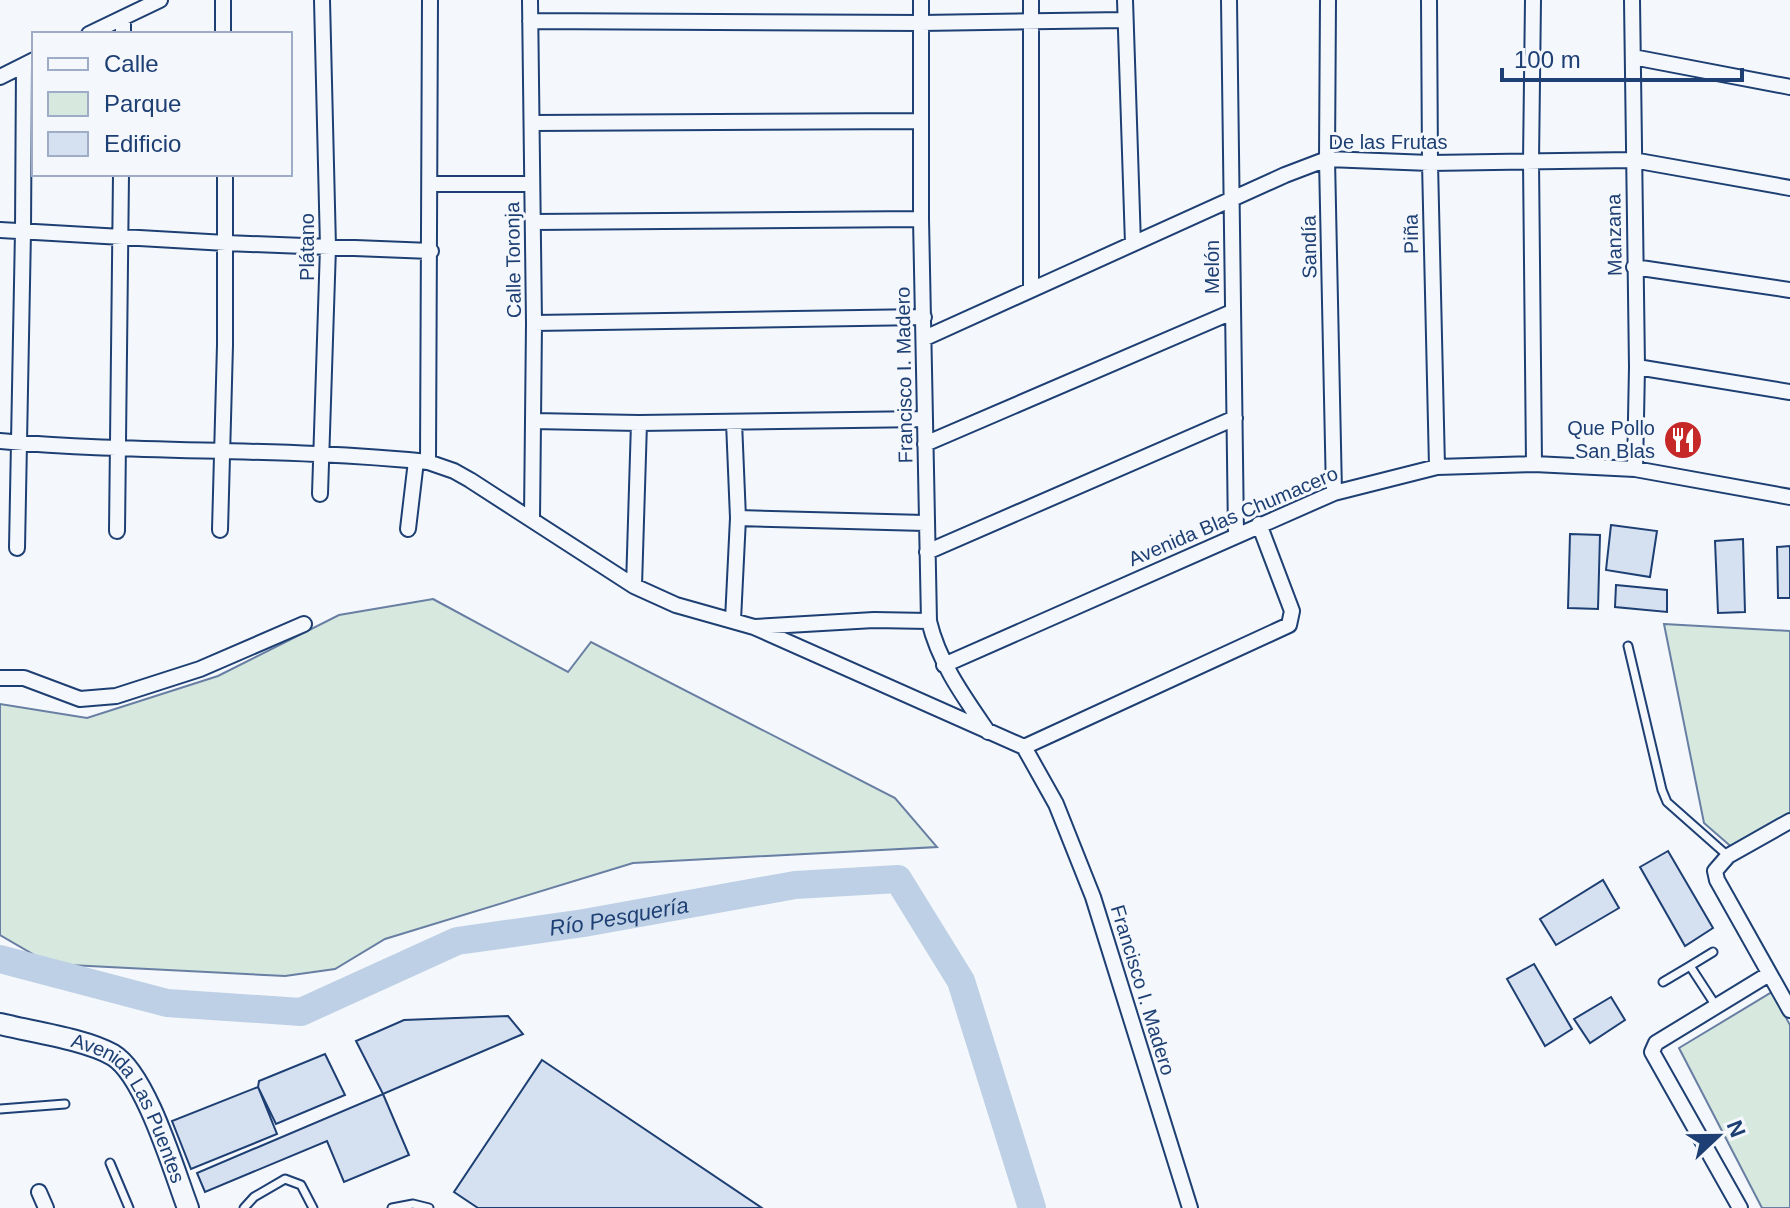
<svg xmlns="http://www.w3.org/2000/svg" width="1790" height="1208" viewBox="0 0 1790 1208" font-family="Helvetica,sans-serif">
	<rect width="100%" height="100%" fill="#f4f7fb"/>
	<path fill="#d7e8df" stroke="#687fa3" stroke-width="2" d="M433 599 568 672 591 642 895 798 937 847 633 863 385 939 335 969 285 976 50 964 0 935V704L87 718 218 676 339 615Z
		M1664 624 1790 631V815L1735 850 1704 823Z
		M1772 992 1790 1025V1208H1762L1679 1048Z"/>
	<g fill="none" stroke-linecap="round" stroke-linejoin="round">
		<path stroke="#bed0e5" stroke-width="28" id="s1" d="M0 959 167 1003 301 1012 457 941 584 923 795 885 898 879 961 981 1032 1208"/>
	</g>
	<path fill="#d5e0f0" stroke="#1d3f73" stroke-width="2" d="M1611 525 1657 531 1650 577 1606 570Z
		M1570 534 1600 535 1598 609 1568 608Z
		M1743 539 1745 612 1718 613 1715 541Z
		M1790 546V598H1778L1777 547Z
		M1616 585 1667 590V612L1615 607Z
		M1668 851 1713 928 1685 946 1640 867Z
		M1603 880 1619 908 1556 945 1540 919Z
		M1534 964 1572 1029 1545 1046 1507 979Z
		M1611 997 1625 1020 1590 1043 1574 1019Z
		M508 1016 523 1034 383 1094 356 1041 404 1020Z
		M325 1054 345 1095 276 1124 258 1087 259 1081Z
		M542 1060 762 1208H478L454 1192Z
		M258 1087 277 1134 191 1169 172 1121Z
		M383 1094 409 1155 344 1182 327 1141 205 1192 197 1173Z"/>
	<g fill="none" stroke-linecap="round" stroke-linejoin="round">
		<g stroke="#1d3f73" stroke-width="11">
			<path id="lane" d="M1628 646 1662 790 1667 802 1728 856
				M1713 952 1690 966 1716 1006
				M1663 982 1690 966
				M0 1109 65 1104
				M110 1163 129 1208
				M244 1208 254 1197 285 1179 301 1185 313 1208
				M392 1208 413 1204 429 1208"/>
		</g>
		<g stroke="#1d3f73" stroke-width="18">
			<path id="street" d="M223 0V34
				M530 0 534 323 532 519
				M921 0V219L929 621C939 663 964 697 988 732
				M1031 0V289
				M1125 0 1133 244
				M1229 0 1236 534
				M1328 0 1327 159 1334 493
				M1429 0 1430 163 1437 467
				M1533 0 1531 161 1534 464
				M1632 0 1637 367 1635 469
				M530 21 921 23 1125 20
				M89 34 160 0
				M123 34V18
				M1633 57 1790 87
				M0 77 34 60
				M532 123 921 121
				M431 184H532
				M533 222 921 219
				M0 230 226 243 431 251
				M1634 267 1790 290
				M534 323 924 317
				M925 338 1285 175 1327 159 1430 163 1633 160 1790 188
				M1637 367 1790 392
				M533 421 639 423 925 419
				M0 441C142 454 286 447 428 462L454 471 470 480 634 586 676 605 754 627 1024 747
				M925 444 1232 312
				M428 462 430 0
				M320 494 328 247 322 0
				M738 518 925 523
				M408 529 416 461
				M220 530 225 345V174
				M117 531 121 174
				M17 548 23 231 24 65
				M927 552 1235 418
				M634 586 639 423
				M733 620 738 518 734 422
				M755 627 874 620 929 621
				M944 665 1334 493 1437 467 1534 464 1635 469 1790 497
				M0 678H24L80 699 116 696 200 669 304 624
				M1024 747 1056 804 1093 897 1190 1208
				M1024 747 1289 625 1292 611 1259 524
				M1790 821 1728 856 1715 871 1717 880 1790 1010
				M39 1192 46 1208
				M1740 1208 1652 1052 1656 1043 1769 974"/>
		</g>
		<g stroke="#1d3f73" stroke-width="24">
			<g id="secondary">
				<path id="s2" d="M0 1024C32 1032 85 1039 113 1055 146 1075 174 1171 188 1208"/>
			</g>
		</g>
		<use href="#lane" stroke="#f4f7fb" stroke-width="7"/>
		<use href="#street" stroke="#f4f7fb" stroke-width="14"/>
		<use href="#secondary" stroke="#f4f7fb" stroke-width="20"/>
	</g>
	<defs>
		<g id="restaurant-disc" transform="scale(2)"><circle r="9.5" fill="#c62828" stroke="#f4f7fb"/><path d="M-5-6h1v4h1v-4h1v4h1v-4h1v5L-1.5 .5V6h-2V.5L-5-1ZM5-6V6H3V1.5H1.5Q1.5-4 5-6Z" fill="#fff"/></g>
	</defs>
	<g fill-rule="evenodd">
		<use href="#restaurant-disc" x="1683" y="440"/>
	</g>
	<g text-anchor="middle" stroke-width="6" stroke-linejoin="round" paint-order="stroke">
		<g font-size="20" fill="#1d3f73" stroke="#f4f7fb">
			<text x="1388" y="149">De las Frutas</text>
			<text transform="translate(1411 234) rotate(-91)" y="7">Piña</text>
			<text transform="translate(1614 235) rotate(-91)" y="7">Manzana</text>
			<text transform="translate(307 247) rotate(-90)" y="7">Plátano</text>
			<text transform="translate(1309 247) rotate(-91)" y="7">Sandía</text>
			<text transform="translate(513 260) rotate(-91)" y="7">Calle Toronja</text>
			<text transform="translate(1212 267) rotate(-90)" y="7">Melón</text>
			<text transform="translate(904 375) rotate(-91)" y="7">Francisco I. Madero</text>
			<text transform="translate(1233 516) rotate(-23)" y="7">Avenida Blas Chumacero</text>
			<text transform="translate(1143 990) rotate(73)" y="7">Francisco I. Madero</text>
			<text dy="7" stroke="none"><textPath href="#s2" startOffset="168">Avenida Las Puentes</textPath></text>
		</g>
		<g font-size="20" fill="#1d3f73" stroke="#f4f7fb" text-anchor="end">
			<text x="1655" y="435">Que Pollo<tspan x="1655" dy="23">San Blas</tspan></text>
		</g>
		<g font-size="22" font-style="italic" fill="#1d3f73" stroke="#f4f7fb">
			<text dy="8" stroke="none"><textPath href="#s1" startOffset="642">Río Pesquería</textPath></text>
		</g>
	</g>
	<rect x="32" y="32" width="260" height="144" fill="#f4f7fb" stroke="#9eadc5" stroke-width="2"/>
	<rect x="48" y="58" width="40" height="12" fill="#f4f7fb" stroke="#9eadc5" stroke-width="2"/>
	<text x="104" y="72" font-size="24" fill="#1d3f73">Calle</text>
	<rect x="48" y="92" width="40" height="24" fill="#d7e8df" stroke="#9eadc5" stroke-width="2"/>
	<text x="104" y="112" font-size="24" fill="#1d3f73">Parque</text>
	<rect x="48" y="132" width="40" height="24" fill="#d5e0f0" stroke="#9eadc5" stroke-width="2"/>
	<text x="104" y="152" font-size="24" fill="#1d3f73">Edificio</text>
	<g transform="translate(1718 1136) rotate(68)" stroke="#f4f7fb" stroke-width="6" paint-order="stroke">
	<path d="M0-6L14 30L0 20L-14 30Z" fill="#1d3f73"/>
	<text y="-12" font-size="22" font-weight="bold" text-anchor="middle" fill="#1d3f73">N</text>
	</g>
	<path d="M1502 68v12h240v-12" fill="none" stroke="#1d3f73" stroke-width="4"/>
	<text x="1514" y="68" font-size="24" fill="#1d3f73" stroke="#f4f7fb" stroke-width="6" paint-order="stroke">100 m</text>
</svg>
